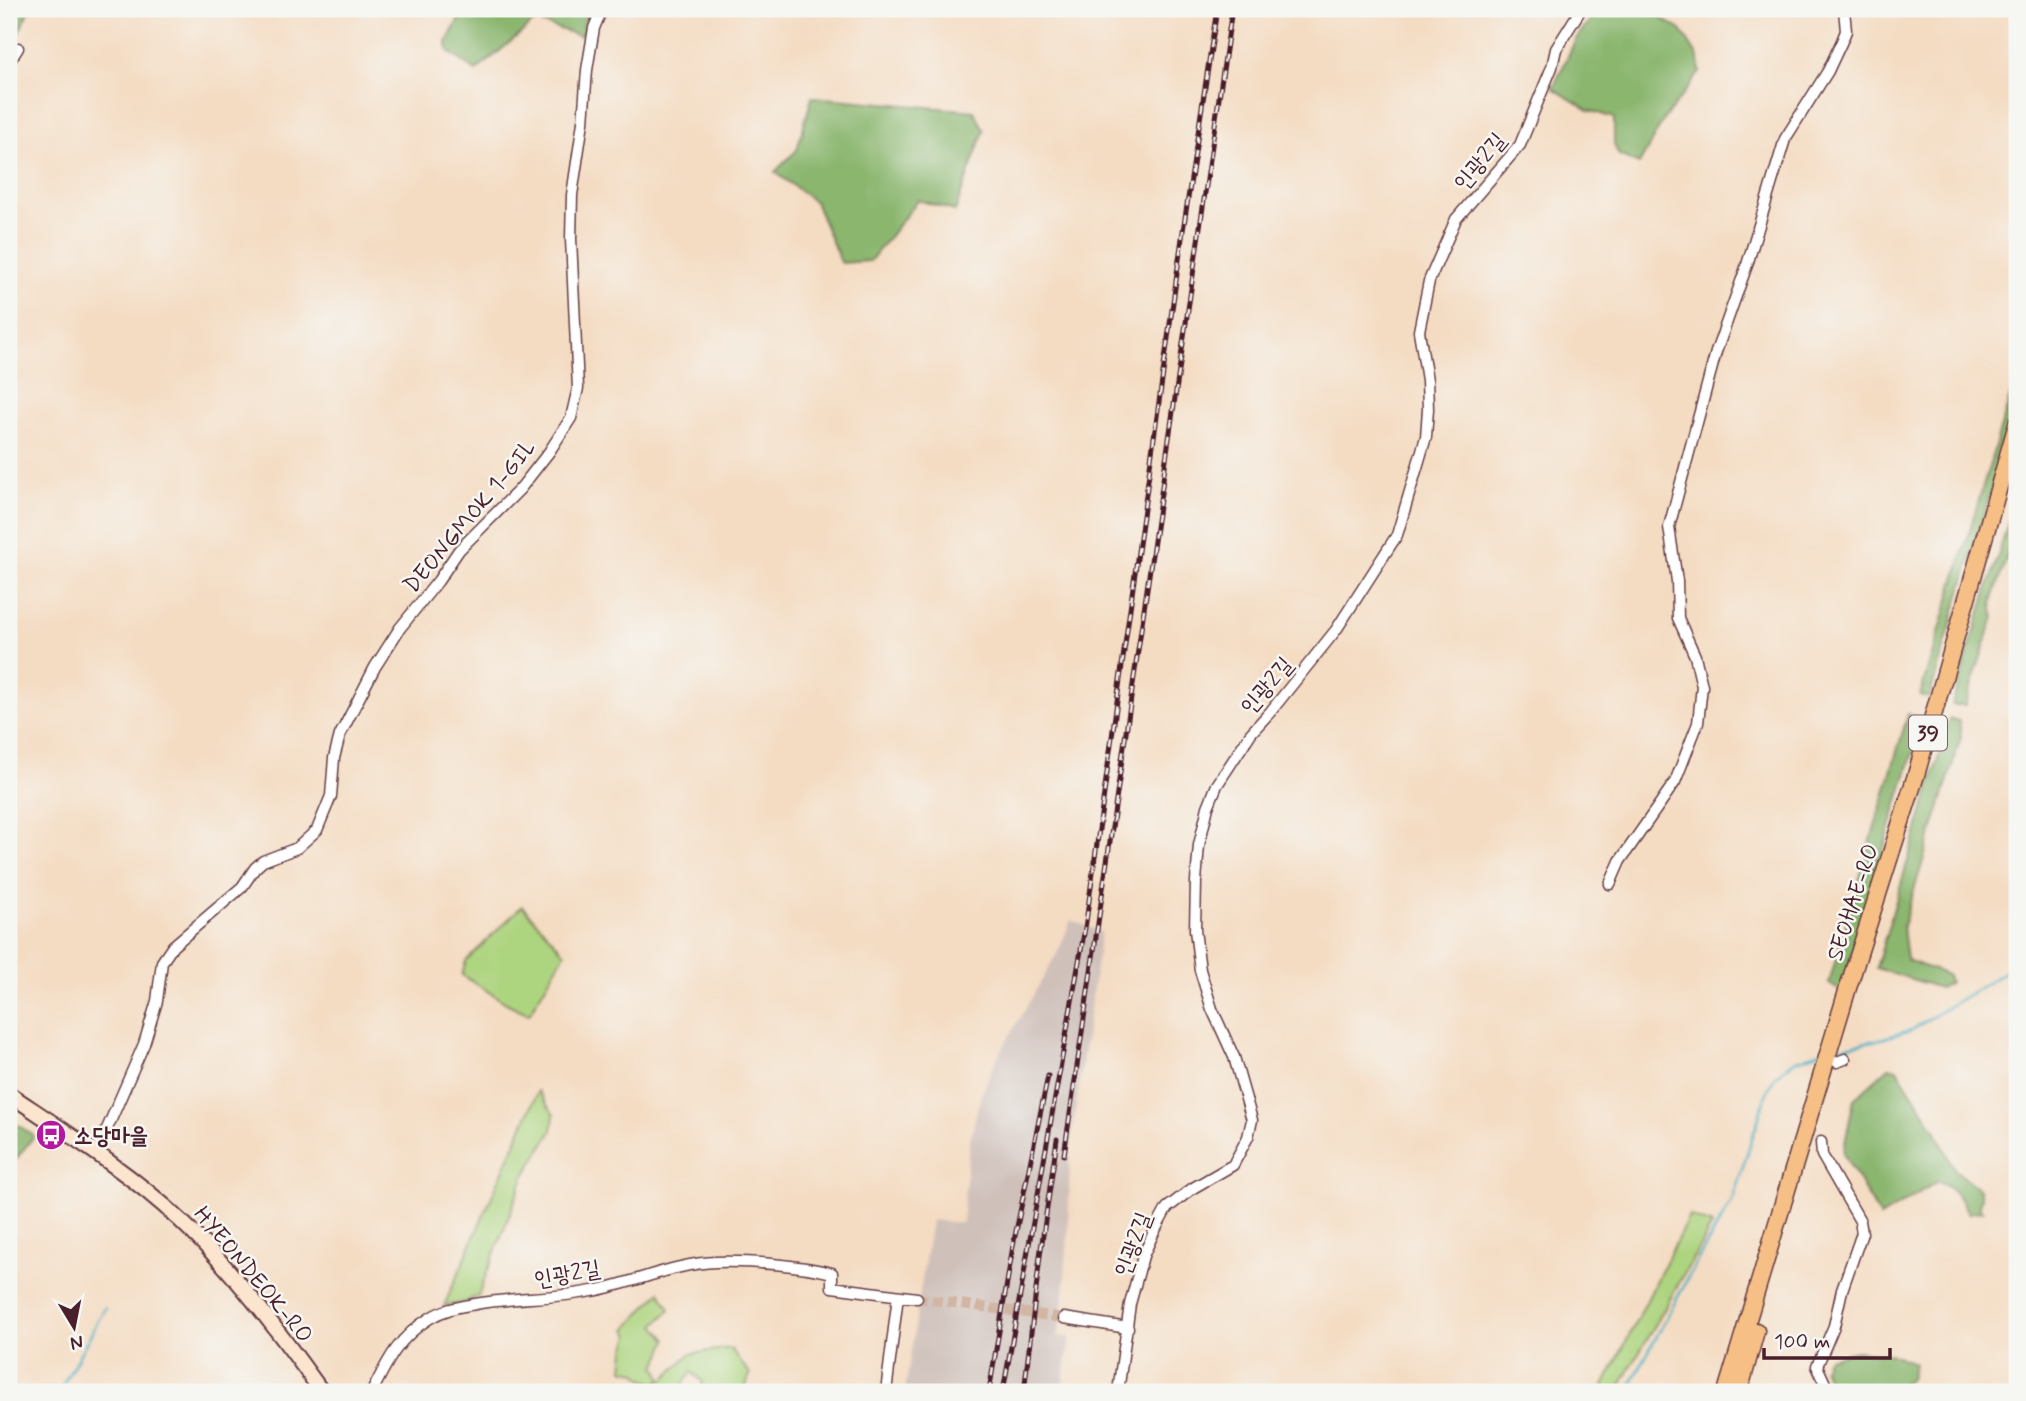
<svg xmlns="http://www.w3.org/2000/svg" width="2026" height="1401" viewBox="0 0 2026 1401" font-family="Mynerve,'Poor Story',sans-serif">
	<rect width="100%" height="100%" fill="#f6f6f2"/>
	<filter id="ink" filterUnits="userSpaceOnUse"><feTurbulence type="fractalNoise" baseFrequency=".0143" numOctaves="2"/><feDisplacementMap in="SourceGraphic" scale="14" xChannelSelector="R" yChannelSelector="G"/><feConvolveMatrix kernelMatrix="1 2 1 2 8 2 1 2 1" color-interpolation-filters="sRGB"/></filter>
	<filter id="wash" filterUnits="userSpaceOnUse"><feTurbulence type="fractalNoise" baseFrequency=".00686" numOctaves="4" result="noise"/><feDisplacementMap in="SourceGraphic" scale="28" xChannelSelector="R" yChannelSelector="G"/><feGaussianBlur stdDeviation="1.57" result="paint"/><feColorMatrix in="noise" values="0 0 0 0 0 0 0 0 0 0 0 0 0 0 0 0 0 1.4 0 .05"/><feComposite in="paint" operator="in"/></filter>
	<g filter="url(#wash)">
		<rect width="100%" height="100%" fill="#f4dcc2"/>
		<path fill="#cfc0ba" d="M1071 920 1101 932 1070 1148 1068 1235 1063 1305 1058 1336 1070 1337 1062 1392H905L931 1220 962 1223 969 1144 980 1098 999 1054 1057 954Z"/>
		<path fill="#add47f" stroke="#7c7a55" stroke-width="2" d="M522 906 565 953 529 1014 508 1004 462 975 466 961Z
			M538 1091 554 1115 552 1131 524 1177 478 1296 466 1302 444 1306Z
			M1689 1216 1712 1225 1617 1392H1601Z
			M660 1292 670 1309 655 1325 667 1340 656 1366 662 1378 655 1384 643 1379 636 1372 623 1369 625 1350 630 1335 626 1329Z
			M730 1348 750 1374 744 1392H718L717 1390 700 1392 703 1382 692 1372 677 1392H664L656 1387 690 1354Z"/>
		<path fill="#8ab66e" stroke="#6a6a4c" stroke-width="2" d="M9 9H30L9 52Z
			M464 9H588L581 36 535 21 476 71 448 51 447 42Z
			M1598 9H1646L1681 30 1698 57 1700 72 1664 119 1639 164 1619 155 1614 145V118L1588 110 1553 88 1576 39Z
			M812 97 974 111 984 130 955 211 918 200 870 261 841 263 815 202 775 172 797 150Z
			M2017 374V404L1929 698 1920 695Z
			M2011 514 2017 515V526L1992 602 1994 617 1965 705H1952Z
			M1908 714 1923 718 1841 991 1829 983Z
			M1950 719 1959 721 1961 737 1903 926 1907 960 1947 975 1949 983 1940 988 1876 968Z
			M1889 1067 1897 1069 1934 1128 1955 1170 1979 1189 1981 1197 1979 1206 1982 1211 1968 1213C1961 1198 1953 1188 1938 1181L1880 1217 1843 1153 1854 1099Z
			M9 1119 34 1136 9 1168Z
			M1857 1351 1894 1355 1914 1363 1910 1379 1894 1392H1834L1823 1369 1827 1358Z"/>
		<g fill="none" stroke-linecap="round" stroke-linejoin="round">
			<path stroke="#44adc3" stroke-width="2.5" d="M1837 1048 1877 1040 1911 1030 2008 970 2017 961
				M59 1392 105 1308
				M1627 1392 1698 1259 1732 1201 1767 1092 1776 1075 1796 1060 1824 1051"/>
		</g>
	</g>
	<g filter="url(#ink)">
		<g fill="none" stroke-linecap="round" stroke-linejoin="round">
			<path stroke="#d2b6a4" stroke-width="10" stroke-dasharray="10 5" stroke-linecap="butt" d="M917 1298 1064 1318"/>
			<g stroke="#643b42" stroke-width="13">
				<path id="minor" d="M9 62 18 48
					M1610 884 1620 861 1675 782 1698 723 1702 686 1695 656 1678 618 1677 581 1669 527 1716 352 1747 265 1785 139 1828 71 1842 41 1846 31 1844 9
					M1837 1062 1845 1059
					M1821 1142 1822 1155 1860 1221 1862 1233 1842 1290 1834 1326 1817 1366 1829 1392
					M96 1154 144 1044 157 1001 162 962 173 946 242 887 255 868 263 861 297 848 317 830 331 796 334 758 340 735 375 667 400 628 438 581 459 550 520 489 549 452 571 418 578 388 571 239 572 195 583 122 587 70 594 28 602 9
					M1064 1318 1128 1328
					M372 1392C388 1360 398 1338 430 1318 444 1309 459 1307 475 1304 514 1297 553 1299 592 1291 631 1284 676 1263 716 1262 750 1261 799 1265 832 1273V1287L917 1298
					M886 1392 898 1296
					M1118 1392 1130 1304 1143 1256 1154 1232 1167 1208 1193 1188 1233 1165 1248 1137 1252 1120 1234 1057 1212 1009 1200 970 1195 930 1196 881 1199 845 1208 807 1217 785 1251 733 1271 711 1336 630 1397 535 1426 437 1428 409 1427 380 1419 331 1429 281 1456 219 1520 145 1552 67 1556 49 1581 9"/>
			</g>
			<g stroke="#643b42" stroke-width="18">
				<path id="secondary" d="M9 1094C67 1133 129 1172 180 1220 234 1271 279 1332 322 1392"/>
			</g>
			<g stroke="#643b42" stroke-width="19">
				<path id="primary" d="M1726 1392 1847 991 1916 775 2017 424
					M1739 1392 1756 1331"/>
			</g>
			<use href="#minor" stroke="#fff" stroke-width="10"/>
			<use href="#secondary" stroke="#fbe5cf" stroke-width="14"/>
			<use href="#primary" stroke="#f5bf86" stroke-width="16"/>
			<g stroke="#4a1f2b" stroke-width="5">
				<path id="rail" d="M1064 1155 1232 9
					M989 1392 1013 1246 1048 1076
					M1003 1392 1086 922 1183 231 1217 9
					M1024 1392 1040 1256 1057 1139"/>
			</g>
			<use href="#rail" stroke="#f6f6f2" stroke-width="2.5" stroke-dasharray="8" stroke-linecap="butt"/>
		</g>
	</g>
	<defs>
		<g id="bus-disc" transform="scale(1.575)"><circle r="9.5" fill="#b5179e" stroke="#f6f6f2"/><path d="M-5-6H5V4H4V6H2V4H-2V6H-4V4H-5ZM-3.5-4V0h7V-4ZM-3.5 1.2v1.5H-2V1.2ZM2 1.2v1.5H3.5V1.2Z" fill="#fff"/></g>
	</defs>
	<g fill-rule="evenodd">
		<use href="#bus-disc" x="51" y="1135"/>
	</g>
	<g text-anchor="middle" stroke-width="5" stroke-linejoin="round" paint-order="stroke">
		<rect fill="#f6f6f2" stroke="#7e6067" stroke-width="2" x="1909" y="715.5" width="38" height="35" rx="5"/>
		<g font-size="21" font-weight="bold" fill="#4a1f2b">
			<text x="1928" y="740">39</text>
		</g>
		<g font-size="23" fill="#4a1f2b" stroke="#f6f6f2">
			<text transform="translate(1479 161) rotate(-50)" y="8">인광2길</text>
			<text transform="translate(469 516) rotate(-50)" y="8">DEONGMOK 1-GIL</text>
			<text transform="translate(1266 685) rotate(-49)" y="8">인광2길</text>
			<text transform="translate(1852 902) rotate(-72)" y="8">SEOHAE-RO</text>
			<text transform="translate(1132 1244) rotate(-69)" y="8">인광2길</text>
			<text transform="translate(567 1273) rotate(-10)" y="8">인광2길</text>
			<text transform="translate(254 1274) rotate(50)" y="8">HYEONDEOK-RO</text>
		</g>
		<g font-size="23" font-weight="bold" fill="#4a1f2b" stroke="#f6f6f2" text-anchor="start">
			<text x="74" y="1143">소당마을</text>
		</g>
	</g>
	<rect width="2026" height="1401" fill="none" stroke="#f6f6f2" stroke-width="35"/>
	<g transform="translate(74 1327) rotate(170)" stroke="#f6f6f2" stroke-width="5" paint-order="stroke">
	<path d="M0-5L12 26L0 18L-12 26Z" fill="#4a1f2b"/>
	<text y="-10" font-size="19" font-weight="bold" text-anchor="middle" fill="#4a1f2b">N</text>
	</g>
	<path d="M1764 1348v10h126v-10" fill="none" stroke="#4a1f2b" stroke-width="3.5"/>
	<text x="1774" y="1348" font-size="21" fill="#4a1f2b" stroke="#f6f6f2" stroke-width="5" paint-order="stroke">100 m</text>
</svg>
